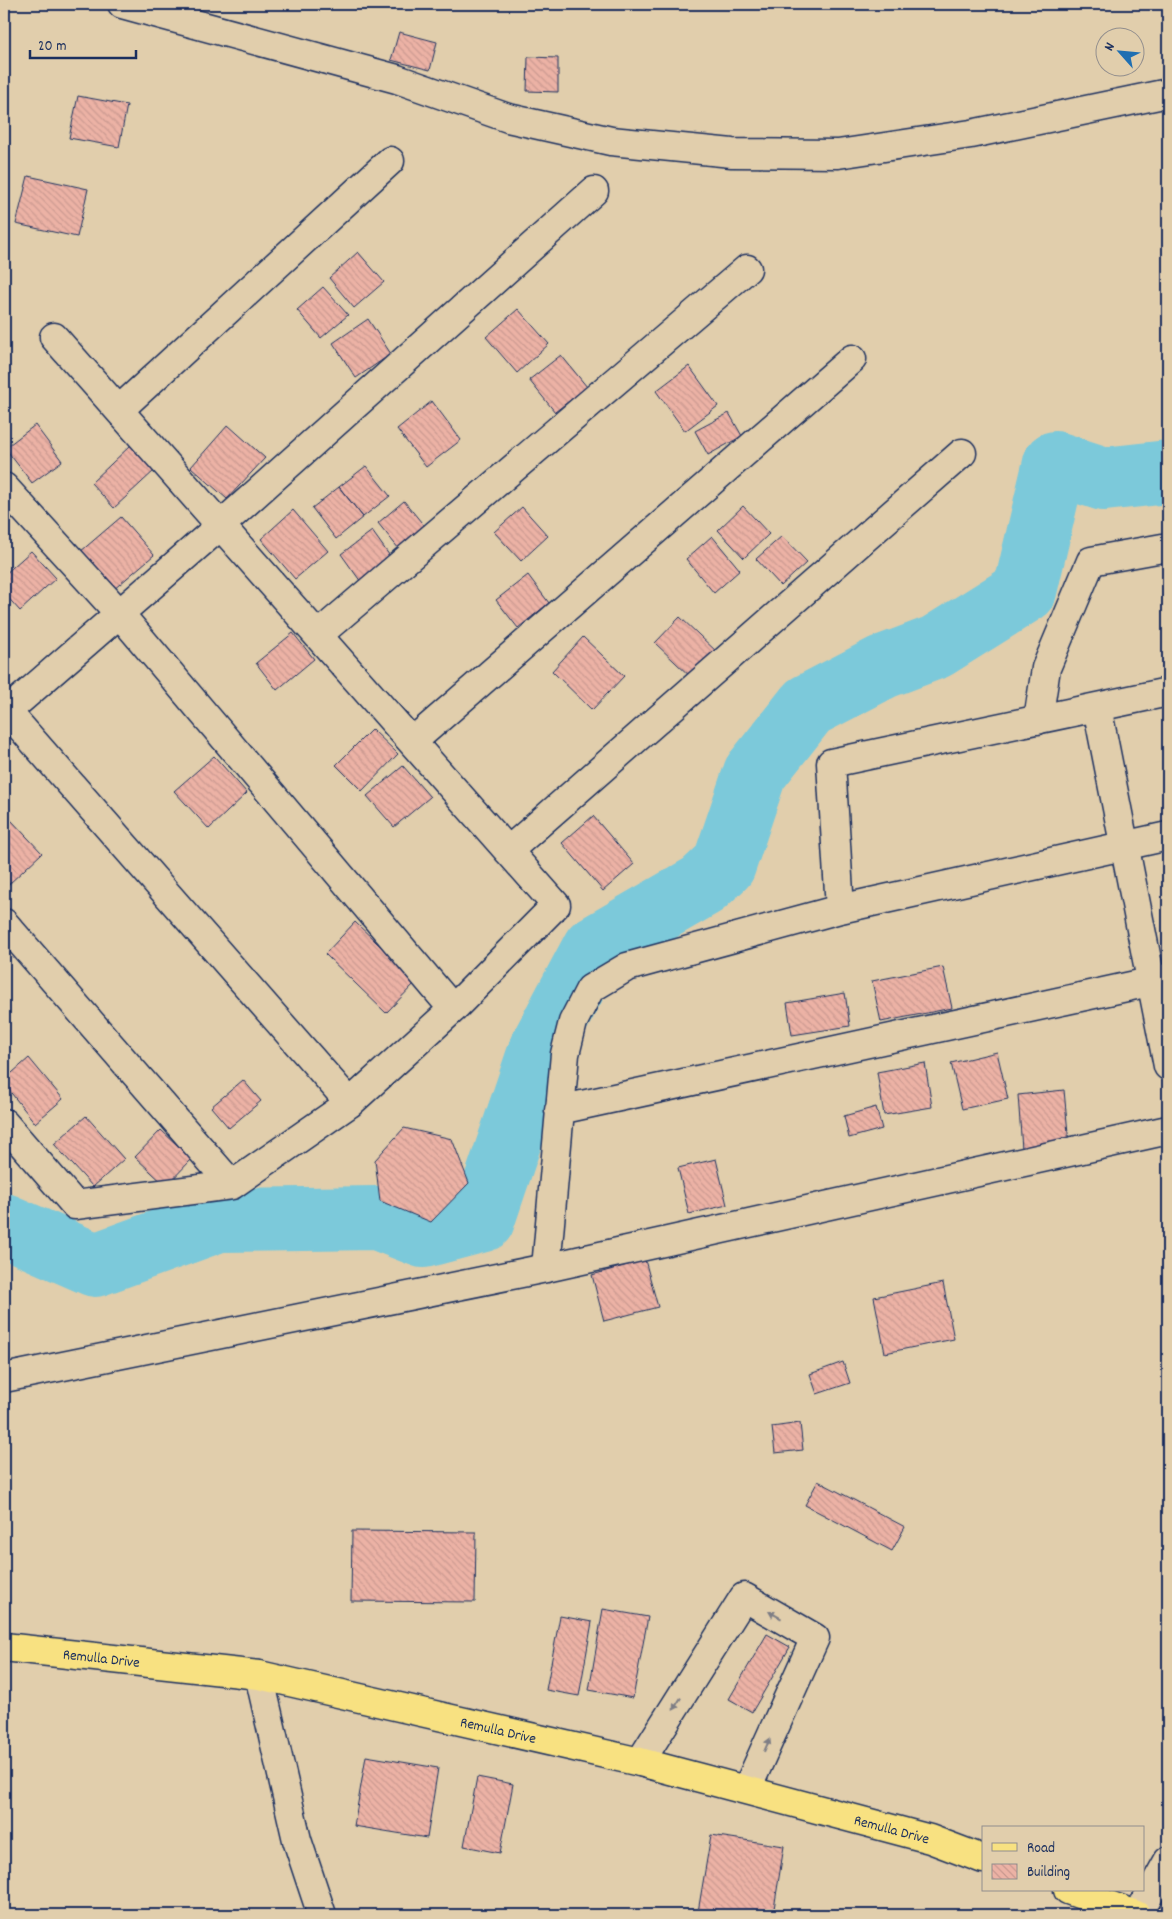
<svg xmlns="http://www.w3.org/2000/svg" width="1172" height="1919" viewBox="0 0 1172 1919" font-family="Dekko,sans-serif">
	<defs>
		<pattern id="building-back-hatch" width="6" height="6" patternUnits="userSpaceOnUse" patternTransform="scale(1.25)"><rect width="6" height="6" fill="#ecb2a5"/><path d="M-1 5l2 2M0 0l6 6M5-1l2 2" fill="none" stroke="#ca9990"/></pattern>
	</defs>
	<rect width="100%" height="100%" fill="#e1ceac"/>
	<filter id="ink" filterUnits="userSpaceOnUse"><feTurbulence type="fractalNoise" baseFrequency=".02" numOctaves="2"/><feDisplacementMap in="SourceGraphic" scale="10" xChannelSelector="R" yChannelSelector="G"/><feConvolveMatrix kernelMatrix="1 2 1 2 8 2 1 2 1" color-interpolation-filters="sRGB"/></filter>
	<g filter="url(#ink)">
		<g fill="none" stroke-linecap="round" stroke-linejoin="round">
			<path stroke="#7bc9da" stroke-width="64" d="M4 1225 95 1265 219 1220 377 1218 423 1236 483 1220 541 1048 594 948 703 885 724 865 755 773 808 706 883 667 936 647 1025 591 1055 463 1104 479 1168 472"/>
		</g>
		<path fill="url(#building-back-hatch)" stroke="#1b2f5e" d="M399 32 437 42 430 70 391 60Z
			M528 57 558 58V92L527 91Z
			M78 96 127 105 119 147 69 138Z
			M28 176 88 189 77 237 16 224Z
			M358 252 384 282 354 308 329 278Z
			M323 287 348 315 321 338 297 310Z
			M518 309 549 344 517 373 486 337Z
			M368 319 391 354 356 378 333 343Z
			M561 355 587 387 555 412 529 380Z
			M689 366 718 406 685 431 656 391Z
			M432 401 461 440 426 467 397 429Z
			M729 413 742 436 708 455 695 431Z
			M35 425 62 461 32 483 5 448Z
			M228 425 265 458 227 499 191 467Z
			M131 445 155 470 114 508 91 483Z
			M366 466 390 496 363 517 339 487Z
			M339 487 363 517 336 539 312 508Z
			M404 501 430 533 403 554 378 523Z
			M743 506 769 534 744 558 718 530Z
			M522 507 548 536 521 561 494 532Z
			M293 510 328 551 295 579 261 539Z
			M121 517 154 555 113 590 80 552Z
			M372 531 392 559 361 582 341 554Z
			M712 536 740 570 714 593 686 559Z
			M782 536 807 562 781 586 756 559Z
			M31 551 56 578 20 611 4 593V575Z
			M528 575 549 603 518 628 496 600Z
			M680 617 718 653 694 680 655 643Z
			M293 633 314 659 277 690 256 663Z
			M583 637 624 676 592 710 552 671Z
			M372 729 398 754 362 791 336 765Z
			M214 756 247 793 209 829 174 791Z
			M403 766 430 797 394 827 367 796Z
			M593 816 634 864 603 891 562 843Z
			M11 820 42 853 8 885 4 880V826Z
			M355 922 417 981 386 1013 325 954Z
			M943 967 952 1008 881 1022 872 981Z
			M845 993 850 1026 792 1035 787 1003Z
			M997 1052 1008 1099 962 1109 951 1063Z
			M29 1058 63 1099 35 1123 4 1084V1080Z
			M925 1063 932 1107 884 1115 877 1072Z
			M243 1080 261 1101 229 1128 211 1107Z
			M1064 1090 1069 1144 1022 1149 1018 1095Z
			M876 1107 882 1129 849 1138 844 1116Z
			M86 1116 124 1159 93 1187 54 1144Z
			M404 1128 452 1139 469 1183 431 1222 380 1201 375 1160Z
			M161 1130 192 1159 166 1186 135 1157Z
			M716 1159 727 1205 689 1214 678 1168Z
			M645 1260 658 1307 604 1321 592 1275Z
			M943 1283 954 1339 885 1353 874 1297Z
			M843 1362 850 1383 817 1394 810 1374Z
			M800 1423 803 1450 775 1453 772 1427Z
			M818 1481 905 1527 892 1551 805 1505Z
			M352 1531 476 1532 475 1602 351 1601Z
			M603 1609 648 1617 633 1698 589 1690Z
			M560 1616 592 1622 579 1696 546 1690Z
			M767 1634 790 1647 752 1712 729 1699Z
			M366 1756 438 1768 427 1838 354 1826Z
			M477 1777 513 1784 500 1853 464 1846Z
			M711 1835 784 1846 773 1915H720L698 1912Z"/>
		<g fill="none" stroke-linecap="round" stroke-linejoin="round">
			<g stroke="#1b2f5e" stroke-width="31">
				<path id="minor" d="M122 4 397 79 508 118 611 141 732 153 838 154 971 134 1168 93
					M120 409 390 161
					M4 487 119 613 453 1009
					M318 635 747 269
					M1097 707 1168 1066
					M4 708 350 1103
					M4 714 221 525 594 191
					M1038 720 1046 668 1091 561 1168 547
					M412 742 852 359
					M508 851 962 453
					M840 909 831 763 1168 692
					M4 923 232 1185
					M559 1110 1168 978
					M4 1123 75 1205 232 1185 350 1103 453 1009 556 905 54 337
					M546 1268 565 1054 573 1022 590 989 627 967 840 909 1168 836
					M4 1378 546 1268 1168 1130
					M259 1675 297 1840 322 1915
					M640 1762 744 1597 815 1638 747 1789
					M1138 1915 1168 1861"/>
			</g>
			<g stroke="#1b2f5e" stroke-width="31">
				<g id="major">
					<path id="s1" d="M4 1647 259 1675 640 1762 930 1839 983 1859"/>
					<path d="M1068 1890 1136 1915"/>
				</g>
			</g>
			<use href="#minor" stroke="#e1ceac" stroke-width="28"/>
			<use href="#major" stroke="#f8e181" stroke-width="28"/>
		</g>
		<defs><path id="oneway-solid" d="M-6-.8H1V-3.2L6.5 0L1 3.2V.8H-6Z" transform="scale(1.25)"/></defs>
		<g fill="#7e7e85">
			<use href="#oneway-solid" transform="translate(775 1615) rotate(-151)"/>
			<use href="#oneway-solid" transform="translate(677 1704) rotate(122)"/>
			<use href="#oneway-solid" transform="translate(767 1745) rotate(-66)"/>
		</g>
	</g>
	<g text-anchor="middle" stroke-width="4" stroke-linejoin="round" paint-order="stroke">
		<g font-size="15" fill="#1b2f5e" stroke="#e1ceac">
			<text dy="5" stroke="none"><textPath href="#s1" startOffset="98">Remulla Drive</textPath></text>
			<text dy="5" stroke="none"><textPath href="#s1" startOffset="502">Remulla Drive</textPath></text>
			<text dy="5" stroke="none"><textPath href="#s1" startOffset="908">Remulla Drive</textPath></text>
		</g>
	</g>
	<rect width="1172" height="1919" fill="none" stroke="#e1ceac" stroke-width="20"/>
	<rect x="10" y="10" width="1152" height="1899" fill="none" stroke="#1b2f5e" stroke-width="2" filter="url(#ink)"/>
	<rect x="982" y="1826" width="162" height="65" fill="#e1ceac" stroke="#928e8d"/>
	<rect x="992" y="1843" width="25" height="8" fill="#f8e181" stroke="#928e8d"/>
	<text x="1027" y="1852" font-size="15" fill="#1b2f5e">Road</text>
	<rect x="992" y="1864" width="25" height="15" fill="url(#building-back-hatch)" stroke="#928e8d"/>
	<text x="1027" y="1876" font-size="15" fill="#1b2f5e">Building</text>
	<g transform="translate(1120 52) rotate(297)"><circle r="24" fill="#e1ceac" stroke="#928e8d"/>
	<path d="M0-4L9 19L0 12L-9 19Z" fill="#1f6fb2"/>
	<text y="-8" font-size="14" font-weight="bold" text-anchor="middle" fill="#1b2f5e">N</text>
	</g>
	<path d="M30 50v8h106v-8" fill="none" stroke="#1b2f5e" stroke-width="2.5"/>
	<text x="38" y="50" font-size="15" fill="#1b2f5e" stroke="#e1ceac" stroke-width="4" paint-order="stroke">20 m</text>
</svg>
